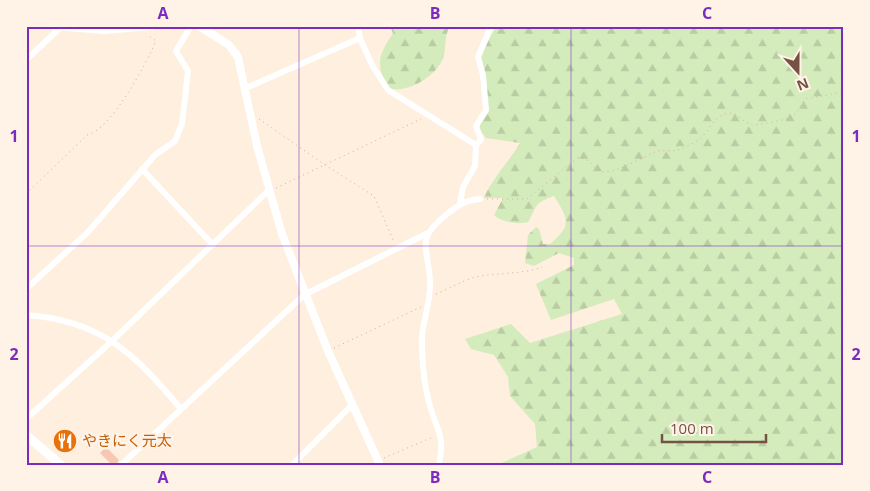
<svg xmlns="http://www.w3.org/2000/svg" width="870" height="491" viewBox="0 0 870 491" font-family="'Open Sans','Noto Sans JP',sans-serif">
	<defs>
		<pattern id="forest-firs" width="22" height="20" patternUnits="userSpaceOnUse" patternTransform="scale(1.25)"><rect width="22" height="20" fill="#d4ecbc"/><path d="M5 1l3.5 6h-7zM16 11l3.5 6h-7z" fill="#b9cca3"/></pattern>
	</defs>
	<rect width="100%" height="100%" fill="#feefde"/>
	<path fill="url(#forest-firs)" d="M390 26H450C443 37 448 53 440 64 430 80 407 92 389 89 375 63 378 57 393 33Z
		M496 26H844V465H497L537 447 535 424 510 396 508 377 494 355 471 349 465 339 511 324 530 343 622 314 614 299 551 320 536 284 574 265V258L559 253 534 266 525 263 528 235 536 227 539 229 543 244H550C573 225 568 219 554 196 532 204 538 206 528 222 519 225 501 222 494 215L503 198H484C492 178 509 162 520 143L486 138 480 130V124L488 113 480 57Z"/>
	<path fill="#f6c8b4" d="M66 431 74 439 63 450 56 442Z
		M106 447 119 460 116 465H112L100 453Z"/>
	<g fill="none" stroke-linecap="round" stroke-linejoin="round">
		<path stroke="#daab97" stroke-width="1" stroke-dasharray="1 4" stroke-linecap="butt" d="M259 119 325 165 374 196 394 242
			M276 188 421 119
			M26 194 87 135C111 130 146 64 156 41L148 35
			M487 199H527L577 158C591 155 593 173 606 172 622 170 641 158 655 152 662 149 671 152 678 150 684 148 693 144 698 140 709 133 712 118 725 114 736 110 742 122 752 125 755 126 788 119 793 117L805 99 844 92
			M436 294C449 289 463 280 476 277 499 272 520 275 542 267
			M334 348 421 307
			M384 458 433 437"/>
		<path stroke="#fff" stroke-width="6" d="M358 26 360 38
			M26 60 60 28
			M246 88 360 38 372 65 388 90 476 145 475 166 463 187 460 203
			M476 145 481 140 476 126 486 110 483 75 478 57 491 26
			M142 169 213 245
			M26 289 88 232 155 155 175 141 182 124 188 71 176 51 191 26
			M26 315C101 320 135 354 181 409
			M26 419 112 341 268 191
			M121 465 304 295 426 234
			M292 465 353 404
			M439 465C445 433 438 435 430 406 424 386 422 359 422 338 423 319 431 301 430 282 429 248 414 240 446 215 457 206 465 200 480 199"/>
		<path stroke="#fff" stroke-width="8" d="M54 26 104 30 152 26
			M199 26 229 45 238 57 257 146 282 234 328 351 380 465"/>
		<path stroke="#fff" stroke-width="9" d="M26 435 61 465"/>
	</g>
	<path fill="none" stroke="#7b2cbf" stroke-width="1" stroke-opacity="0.55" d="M299 26V465M571 26V465M26 246H844"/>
	<defs>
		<g id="restaurant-disc" transform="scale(1.25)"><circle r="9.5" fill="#e8710a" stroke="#fff3e7"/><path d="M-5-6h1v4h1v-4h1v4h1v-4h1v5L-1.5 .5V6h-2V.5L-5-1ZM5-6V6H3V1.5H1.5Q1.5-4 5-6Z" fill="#fff"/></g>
	</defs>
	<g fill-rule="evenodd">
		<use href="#restaurant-disc" x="65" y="441"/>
	</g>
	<g text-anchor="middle" stroke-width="5" stroke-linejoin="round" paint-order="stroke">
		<g font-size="15" fill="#c56008" stroke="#fff3e7" text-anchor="start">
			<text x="82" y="446">やきにく元太</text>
		</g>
	</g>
	<rect width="870" height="491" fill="none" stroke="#fff3e7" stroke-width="55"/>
	<g transform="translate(798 72) rotate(159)" stroke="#fff3e7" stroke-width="4" paint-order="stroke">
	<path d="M0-4L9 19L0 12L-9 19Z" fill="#765245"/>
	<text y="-8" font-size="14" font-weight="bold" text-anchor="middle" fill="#765245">N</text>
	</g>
	<path d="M662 434v8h104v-8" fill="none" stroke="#765245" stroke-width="2.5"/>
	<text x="670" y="434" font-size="15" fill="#765245" stroke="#fff3e7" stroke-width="4" paint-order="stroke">100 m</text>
	<rect x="28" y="28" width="814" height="436" fill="none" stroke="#7b2cbf" stroke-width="2"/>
	<g font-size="16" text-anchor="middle" font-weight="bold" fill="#7b2cbf">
		<text x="163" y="19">A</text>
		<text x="435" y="19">B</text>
		<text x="707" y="19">C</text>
		<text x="14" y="142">1</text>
		<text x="856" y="142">1</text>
		<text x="14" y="360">2</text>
		<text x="856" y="360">2</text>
		<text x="163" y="483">A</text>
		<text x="435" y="483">B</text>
		<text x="707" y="483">C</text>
	</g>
</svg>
